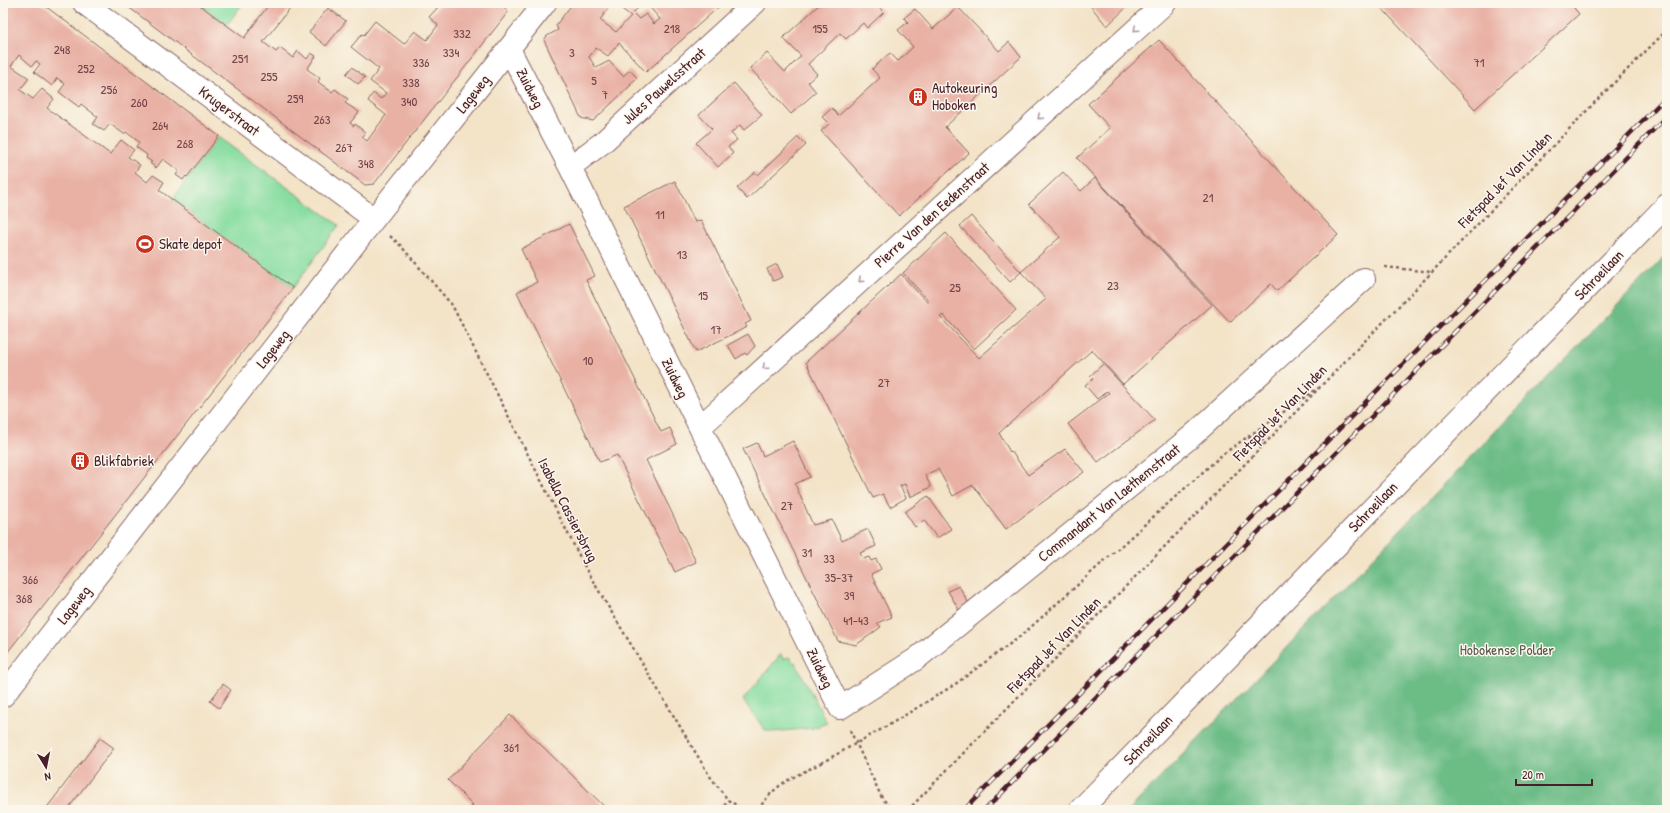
<svg xmlns="http://www.w3.org/2000/svg" width="1670" height="813" viewBox="0 0 1670 813" font-family="'Patrick Hand',sans-serif">
	<rect width="100%" height="100%" fill="#fbf7ec"/>
	<filter id="ink" filterUnits="userSpaceOnUse"><feTurbulence type="fractalNoise" baseFrequency=".025" numOctaves="2"/><feDisplacementMap in="SourceGraphic" scale="8" xChannelSelector="R" yChannelSelector="G"/><feConvolveMatrix kernelMatrix="1 2 1 2 8 2 1 2 1" color-interpolation-filters="sRGB"/></filter>
	<filter id="wash" filterUnits="userSpaceOnUse"><feTurbulence type="fractalNoise" baseFrequency=".012" numOctaves="4" result="noise"/><feDisplacementMap in="SourceGraphic" scale="16" xChannelSelector="R" yChannelSelector="G"/><feGaussianBlur stdDeviation="0.9" result="paint"/><feColorMatrix in="noise" values="0 0 0 0 0 0 0 0 0 0 0 0 0 0 0 0 0 1.4 0 .05"/><feComposite in="paint" operator="in"/></filter>
	<g filter="url(#wash)">
		<rect width="100%" height="100%" fill="#f3e3c7"/>
		<path fill="#86dda0" stroke="#687e66" d="M197 3H243L227 25Z
			M218 137 339 225 293 288 172 200Z
			M781 654 783 659 789 657 794 663 795 662 827 723 813 728 772 732 765 730 743 700Z"/>
		<path fill="#6cbc86" stroke="#5b6e58" d="M1667 254V810H1129Z"/>
		<g id="blocks">
			<path fill="#e9b0a4" d="M3 3H41L219 136 187 177 186 176 183 180 176 175 179 171 163 159 156 168 150 163 152 162 146 158 147 155 136 147 139 142 126 132 124 134 110 124 104 131 93 124 98 117 81 104 79 107 59 92 65 84 57 78 52 86 34 72 40 64 36 61 32 66 19 55 11 66 29 78 20 90 33 99 42 89 54 99 47 108 110 154 121 140 134 150 128 157 140 165 135 172 147 182 153 175 164 182 159 190 293 288 3 658Z
				M123 3H197L244 38 270 3H294L263 42 276 52 280 48 293 58 298 51 307 59 311 53 316 56 307 69 320 78 318 82 332 92 335 89 348 99 345 103 359 112 350 123 354 126 355 124 366 133 362 137 367 141 386 115 368 101 373 93 381 99 386 93 370 81 379 69 351 47 362 34 364 35 375 21 404 44 415 31 427 40 438 25 429 17 440 5 442 6 445 3H501L508 12 374 184 365 185Z
				M573 3H612L600 20 616 32 631 16 614 3H643L633 13 639 19 646 14 654 24 660 19 646 3H662L666 7 671 3H723L646 72 619 43 608 56 596 48 589 57 596 68 609 61 623 76 630 70 637 78 630 84 631 85 593 121 581 118 544 40 547 36 558 30 556 25Z
				M821 3H876L884 12 867 28 863 23 846 39 840 33 808 64 817 74 808 82 816 92 791 114 750 68 767 53 785 72 801 56 783 38Z
				M1088 3H1131L1107 26Z
				M1377 3H1570L1579 14 1475 109Z
				M958 7 999 51 1009 42 1021 57 945 127 969 153 899 216 821 131 829 124 822 117 832 108 838 116 880 78 872 69 890 53 898 61 913 47 898 30 908 22 904 18 915 9 933 29Z
				M328 8 346 21 326 46 309 32Z
				M1159 40 1338 235 1277 291 1271 284 1230 322 1077 158 1110 128 1088 104Z
				M352 67 365 77 358 84 346 74Z
				M734 83 762 115 744 130 740 125 731 133 737 140 728 147 733 153 718 167 696 143 712 129 699 115Z
				M798 137 806 145 747 199 737 188 755 172 758 175Z
				M1063 172 1081 191 1095 178 1212 305 1123 384 1092 350 999 433 1010 452 1011 451 1028 475 1065 449 1084 472 1006 529 973 485 953 496 938 469 925 475 931 487 910 497 905 484 900 486 906 498 890 507 883 494 873 498 806 362 901 274 927 302 929 301 903 273 946 233 1016 310 974 349 943 315 940 317 979 358 1046 299 1021 272 1060 237 1029 204Z
				M675 181 695 222 701 220 751 321 745 324 747 327 696 352 624 206Z
				M971 216 1021 272 1010 282 960 226Z
				M569 224 595 276 586 280 661 432 670 428 677 444 646 460 696 562 675 572 617 455 600 462 517 292 537 282 521 249Z
				M777 264 783 277 773 281 767 269Z
				M748 334 755 346 747 355 745 353 736 359 728 345Z
				M1103 364 1155 420 1098 462 1068 424 1109 393 1107 391 1097 399 1085 385 1093 379 1090 376Z
				M793 441 810 477 795 484 813 525 832 520 842 541 868 529 876 546 860 553 863 559 869 557 871 561 876 559 881 569 871 574 892 617 877 623 881 627 856 645 838 641 743 449 757 443 763 456Z
				M928 496 951 529 937 538 924 520 915 527 905 512Z
				M959 586 969 604 959 610 948 591Z
				M223 684 231 690 219 708 210 701Z
				M510 715 608 810H468L473 805 448 780Z
				M100 738 114 748 67 810H45Z"/>
		</g>
	</g>
	<g filter="url(#ink)">
		<use href="#blocks" fill-opacity="0" stroke="#856462" stroke-width="1"/>
		<g fill="none" stroke-linecap="round" stroke-linejoin="round">
			<g stroke="#856462" stroke-width="24">
				<path id="minor" d="M84 3 374 219
					M509 49 570 167 840 708 916 659 1192 436 1364 279
					M570 167 602 143 755 3
					M700 427 1165 3
					M3 696 374 219 545 3
					M1080 810 1667 205"/>
			</g>
			<path stroke="#856462" stroke-width="2.5" stroke-dasharray="3 3" stroke-linecap="butt" d="M390 236 400 245 452 305 587 571 709 775 728 800 744 810
				M1385 267 1432 272
				M1248 438 1258 434 1263 437 1262 446
				M889 725 954 685 1022 635 1223 454 1318 388
				M850 730 882 798 893 810
				M721 810 728 800
				M758 810C776 782 793 778 821 763
				M908 810 1432 272 1597 100 1667 30"/>
			<use href="#minor" stroke="#fff" stroke-width="22"/>
			<g stroke="#4a1f2b" stroke-width="4.5">
				<path id="rail" d="M964 810 1667 96
					M985 810 1667 116"/>
			</g>
			<use href="#rail" stroke="#fbf7ec" stroke-width="3" stroke-dasharray="9" stroke-linecap="butt"/>
			<path stroke="#856462" stroke-width="2.5" stroke-dasharray="3 3" stroke-linecap="butt" d="M821 763 889 725"/>
		</g>
		<defs><path id="oneway-chevron" d="M-2-3.5L2.5 0L-2 3.5" fill="none" stroke-width="1.6" stroke-linecap="round" stroke-linejoin="round"/></defs>
		<g stroke="#ae9aa0">
			<use href="#oneway-chevron" transform="translate(1136 29) rotate(138)"/>
			<use href="#oneway-chevron" transform="translate(1040 117) rotate(138)"/>
			<use href="#oneway-chevron" transform="translate(861 280) rotate(138)"/>
			<use href="#oneway-chevron" transform="translate(765 367) rotate(138)"/>
		</g>
	</g>
	<defs>
		<g id="building-disc" transform="scale(1)"><circle r="9.5" fill="#c8321e" stroke="#fbf7ec"/><path d="M-4-6H4V6H1V3H-1V6H-4ZM-2.5-4.3h1.7v1.8h-1.7ZM.8-4.3h1.7v1.8H.8ZM-2.5-1h1.7V.8h-1.7ZM.8-1h1.7V.8H.8Z" fill="#fff"/></g>
		<g id="stadium-disc" transform="scale(1)"><circle r="9.5" fill="#c8321e" stroke="#fbf7ec"/><path d="M0-5a6.5 5 0 1 0 0 10a6.5 5 0 1 0 0-10ZM-3.5-1.8h7v3.6h-7Z" fill="#fff"/></g>
	</defs>
	<g fill-rule="evenodd">
		<use href="#building-disc" x="918" y="97"/>
		<use href="#stadium-disc" x="145" y="244"/>
		<use href="#building-disc" x="80" y="461"/>
	</g>
	<g text-anchor="middle" stroke-width="3" stroke-linejoin="round" paint-order="stroke">
		<g font-size="13" fill="#724349">
			<text x="672" y="33">218</text>
			<text x="820" y="33">155</text>
			<text x="462" y="38">332</text>
			<text x="62" y="54">248</text>
			<text x="451" y="57">334</text>
			<text x="572" y="57">3</text>
			<text x="240" y="63">251</text>
			<text x="421" y="67">336</text>
			<text x="1479" y="67">71</text>
			<text x="86" y="73">252</text>
			<text x="269" y="81">255</text>
			<text x="594" y="85">5</text>
			<text x="411" y="87">338</text>
			<text x="109" y="94">256</text>
			<text x="605" y="99">7</text>
			<text x="295" y="103">259</text>
			<text x="409" y="106">340</text>
			<text x="139" y="107">260</text>
			<text x="322" y="124">263</text>
			<text x="160" y="130">264</text>
			<text x="185" y="148">268</text>
			<text x="344" y="152">267</text>
			<text x="366" y="168">348</text>
			<text x="1208" y="202">21</text>
			<text x="660" y="219">11</text>
			<text x="682" y="259">13</text>
			<text x="1113" y="290">23</text>
			<text x="955" y="292">25</text>
			<text x="703" y="300">15</text>
			<text x="716" y="334">17</text>
			<text x="588" y="365">10</text>
			<text x="884" y="387">27</text>
			<text x="787" y="510">27</text>
			<text x="807" y="557">31</text>
			<text x="829" y="563">33</text>
			<text x="839" y="582">35-37</text>
			<text x="30" y="584">366</text>
			<text x="849" y="600">39</text>
			<text x="24" y="603">368</text>
			<text x="856" y="625">41-43</text>
			<text x="511" y="752">361</text>
		</g>
		<g font-size="15" fill="#4a1f2b" stroke="#fbf7ec">
			<text transform="translate(664 86) rotate(-42)" y="5">Jules Pauwelsstraat</text>
			<text transform="translate(530 88) rotate(63)" y="5">Zuidweg</text>
			<text transform="translate(473 94) rotate(-52)" y="5">Lageweg</text>
			<text transform="translate(229 111) rotate(37)" y="5">Krugerstraat</text>
			<text transform="translate(1505 180) rotate(-46)" y="5">Fietspad Jef Van Linden</text>
			<text transform="translate(932 215) rotate(-42)" y="5">Pierre Van den Eedenstraat</text>
			<text transform="translate(1599 275) rotate(-46)" y="5">Schroeilaan</text>
			<text transform="translate(273 349) rotate(-52)" y="5">Lageweg</text>
			<text transform="translate(675 378) rotate(64)" y="5">Zuidweg</text>
			<text transform="translate(1280 413) rotate(-46)" y="5">Fietspad Jef Van Linden</text>
			<text transform="translate(1109 503) rotate(-39)" y="5">Commandant Van Laethemstraat</text>
			<text transform="translate(1373 507) rotate(-46)" y="5">Schroeilaan</text>
			<text transform="translate(568 510) rotate(63)" y="5">Isabella Cassiersbrug</text>
			<text transform="translate(74 605) rotate(-52)" y="5">Lageweg</text>
			<text transform="translate(1054 645) rotate(-46)" y="5">Fietspad Jef Van Linden</text>
			<text transform="translate(820 668) rotate(64)" y="5">Zuidweg</text>
			<text transform="translate(1148 740) rotate(-46)" y="5">Schroeilaan</text>
		</g>
		<g font-size="15" fill="#4a1f2b" stroke="#fbf7ec" text-anchor="start">
			<text x="932" y="93">Autokeuring<tspan x="932" dy="17">Hoboken</tspan></text>
			<text x="159" y="249">Skate depot</text>
			<text x="94" y="466">Blikfabriek</text>
		</g>
		<g font-size="15" fill="#5c584e" stroke="#fbf7ec">
			<text x="1507" y="655">Hobokense Polder</text>
		</g>
	</g>
	<rect width="1670" height="813" fill="none" stroke="#fbf7ec" stroke-width="16"/>
	<g transform="translate(46 767) rotate(170)" stroke="#fbf7ec" stroke-width="3" paint-order="stroke">
	<path d="M0-3L7 15L0 10L-7 15Z" fill="#4a1f2b"/>
	<text y="-6" font-size="11" font-weight="bold" text-anchor="middle" fill="#4a1f2b">N</text>
	</g>
	<path d="M1516 779v6h76v-6" fill="none" stroke="#4a1f2b" stroke-width="2"/>
	<text x="1522" y="779" font-size="12" fill="#4a1f2b" stroke="#fbf7ec" stroke-width="3" paint-order="stroke">20 m</text>
</svg>
